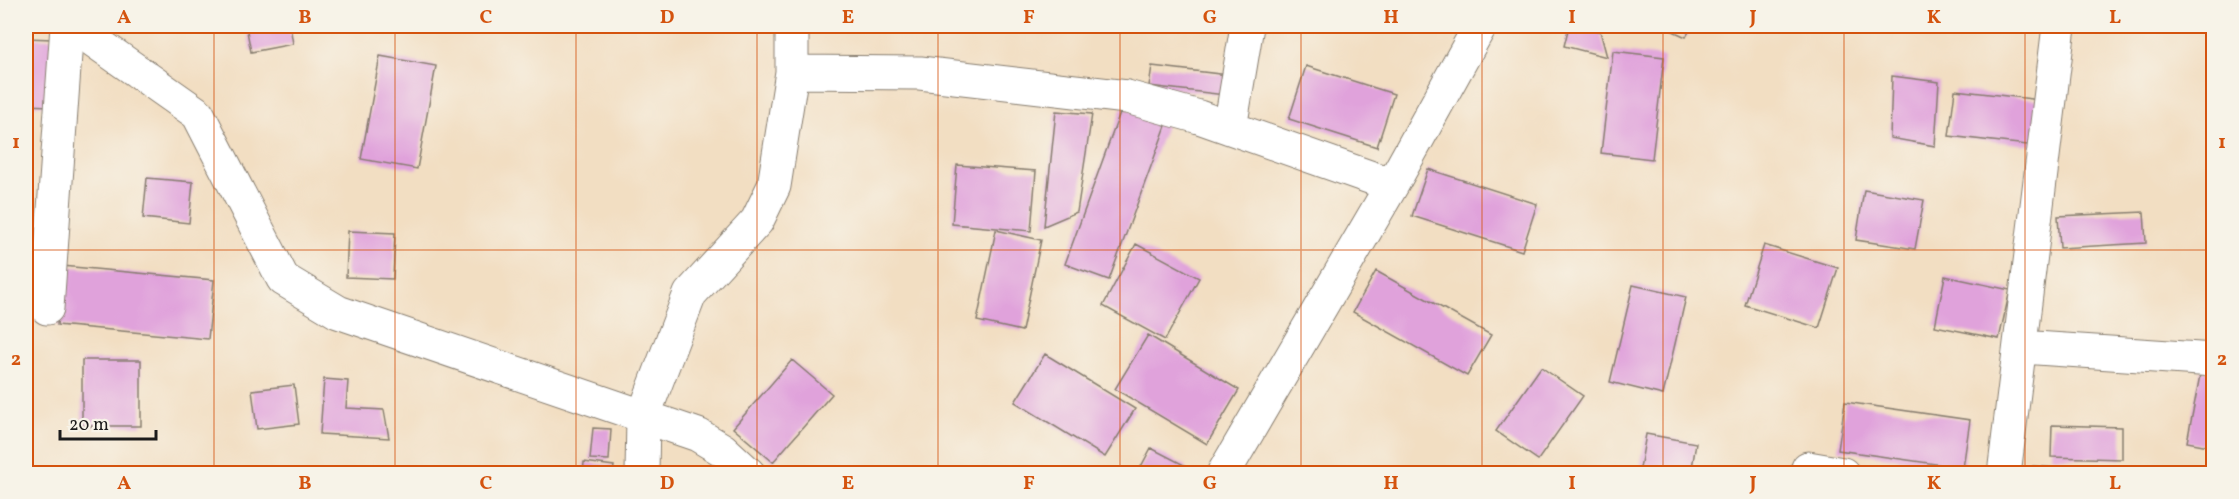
<svg xmlns="http://www.w3.org/2000/svg" width="2239" height="499" viewBox="0 0 2239 499" font-family="Vollkorn,serif">
	<rect width="100%" height="100%" fill="#f7f3e8"/>
	<filter id="ink" filterUnits="userSpaceOnUse"><feTurbulence type="fractalNoise" baseFrequency=".0167" numOctaves="2"/><feDisplacementMap in="SourceGraphic" scale="12" xChannelSelector="R" yChannelSelector="G"/><feConvolveMatrix kernelMatrix="1 2 1 2 8 2 1 2 1" color-interpolation-filters="sRGB"/></filter>
	<filter id="wash" filterUnits="userSpaceOnUse"><feTurbulence type="fractalNoise" baseFrequency=".008" numOctaves="4" result="noise"/><feDisplacementMap in="SourceGraphic" scale="24" xChannelSelector="R" yChannelSelector="G"/><feGaussianBlur stdDeviation="1.35" result="paint"/><feColorMatrix in="noise" values="0 0 0 0 0 0 0 0 0 0 0 0 0 0 0 0 0 1.4 0 .05"/><feComposite in="paint" operator="in"/></filter>
	<g filter="url(#wash)">
		<rect width="100%" height="100%" fill="#f2dec2"/>
		<g id="blocks">
			<path fill="#e0a2db" d="M246 26H290L293 44 251 52Z
				M1070 26H1099V28H1070Z
				M1569 26 1600 31 1607 57 1564 46Z
				M1662 26H1692L1686 37Z
				M26 38 52 39 50 106 26 105Z
				M1613 51 1664 57 1652 159 1601 153Z
				M380 56 436 66 417 169 361 159Z
				M1152 66 1228 75 1225 95 1149 86Z
				M1306 66 1394 94 1377 147 1289 119Z
				M1892 76 1939 82 1935 146 1890 138Z
				M1955 90 2041 100 2036 146 1949 136Z
				M1122 107 1167 123 1109 280 1065 264Z
				M1056 111 1092 114 1077 212 1044 226Z
				M957 165 1036 171 1031 231 952 224Z
				M1428 169 1537 204 1522 251 1412 216Z
				M147 178 193 182 189 223 143 218Z
				M1864 190 1924 200 1915 249 1856 240Z
				M2144 212 2146 243 2060 248 2058 216Z
				M996 230 1041 240 1022 331 977 321Z
				M348 231 395 233 393 279 346 277Z
				M1136 244 1199 278 1165 340 1103 306Z
				M1764 245 1838 268 1819 328 1745 305Z
				M62 266 214 280 208 339 57 325Z
				M1376 271 1491 335 1467 376 1353 312Z
				M1945 276 2010 290 1999 339 1935 326Z
				M1633 285 1686 297 1663 395 1610 382Z
				M1148 335 1239 390 1207 444 1115 389Z
				M1045 354 1135 409 1105 457 1015 402Z
				M82 360H141V426H82Z
				M792 360 832 394 773 462 733 428Z
				M1541 367 1583 396 1538 460 1496 431Z
				M2201 370 2214 373V447L2187 442Z
				M324 379 348 381 346 408 384 410 389 438 320 434Z
				M294 385 299 424 257 429 252 390Z
				M1845 402 1970 420 1963 468 1838 450Z
				M2052 425 2122 427V459L2051 457Z
				M593 428 611 429 609 460 590 459Z
				M1646 434 1696 443 1691 474H1639Z
				M1151 448 1186 466 1182 474H1137Z
				M584 462 614 466 613 474H583Z
				M2033 466 2103 472V474H2033Z"/>
		</g>
	</g>
	<g filter="url(#ink)">
		<use href="#blocks" fill-opacity="0" stroke="#877d6f" stroke-width="1.5"/>
		<g fill="none" stroke-linecap="round" stroke-linejoin="round">
			<g stroke="#877d6f" stroke-width="35">
				<path id="minor" d="M73 26 198 114 283 279 338 312 698 435 723 450 749 474
					M792 72 920 73 1127 97 1199 117 1392 185
					M1230 128 1247 26
					M47 308 67 26
					M2021 347 2214 360
					M1808 468 1843 474
					M642 474 643 417 690 294 757 221 774 186 792 72V26
					M1223 474 1392 185 1480 26
					M2004 474 2059 26"/>
			</g>
			<use href="#minor" stroke="#fff" stroke-width="33"/>
		</g>
	</g>
	<path fill="none" stroke="#d4530e" stroke-width="1.5" stroke-opacity="0.55" d="M214 26V474M395 26V474M576 26V474M757 26V474M938 26V474M1120 26V474M1301 26V474M1482 26V474M1663 26V474M1844 26V474M2025 26V474M26 250H2214"/>
	<rect width="2239" height="499" fill="none" stroke="#f7f3e8" stroke-width="66"/>
	<path d="M60 430v9h96v-9" fill="none" stroke="#1c1c1c" stroke-width="3"/>
	<text x="69" y="430" font-size="18" fill="#1c1c1c" stroke="#f7f3e8" stroke-width="4.5" paint-order="stroke">20 m</text>
	<rect x="33" y="33" width="2173" height="433" fill="none" stroke="#d4530e" stroke-width="2"/>
	<g font-size="20" text-anchor="middle" font-weight="bold" fill="#d4530e">
		<text x="124" y="23">A</text>
		<text x="305" y="23">B</text>
		<text x="486" y="23">C</text>
		<text x="667" y="23">D</text>
		<text x="848" y="23">E</text>
		<text x="1029" y="23">F</text>
		<text x="1210" y="23">G</text>
		<text x="1391" y="23">H</text>
		<text x="1572" y="23">I</text>
		<text x="1753" y="23">J</text>
		<text x="1934" y="23">K</text>
		<text x="2115" y="23">L</text>
		<text x="16" y="148">1</text>
		<text x="2222" y="148">1</text>
		<text x="16" y="365">2</text>
		<text x="2222" y="365">2</text>
		<text x="124" y="489">A</text>
		<text x="305" y="489">B</text>
		<text x="486" y="489">C</text>
		<text x="667" y="489">D</text>
		<text x="848" y="489">E</text>
		<text x="1029" y="489">F</text>
		<text x="1210" y="489">G</text>
		<text x="1391" y="489">H</text>
		<text x="1572" y="489">I</text>
		<text x="1753" y="489">J</text>
		<text x="1934" y="489">K</text>
		<text x="2115" y="489">L</text>
	</g>
</svg>
